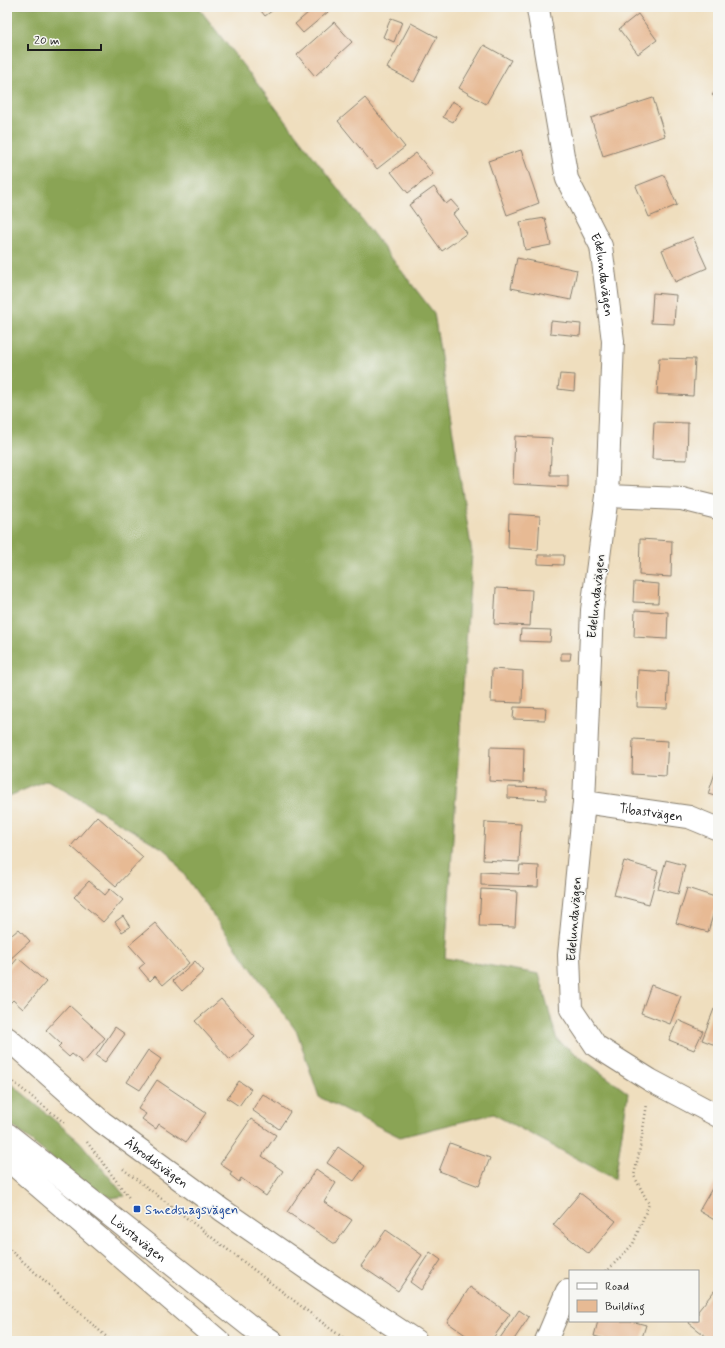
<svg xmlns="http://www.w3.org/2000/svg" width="725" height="1348" viewBox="0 0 725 1348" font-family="Mynerve,sans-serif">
	<rect width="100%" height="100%" fill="#f6f6f2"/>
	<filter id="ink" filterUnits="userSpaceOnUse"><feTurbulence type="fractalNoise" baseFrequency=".025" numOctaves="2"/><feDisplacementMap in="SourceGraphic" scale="8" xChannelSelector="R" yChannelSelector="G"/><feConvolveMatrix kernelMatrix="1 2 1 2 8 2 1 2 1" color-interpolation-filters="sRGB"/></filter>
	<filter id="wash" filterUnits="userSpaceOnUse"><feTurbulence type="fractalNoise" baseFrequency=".012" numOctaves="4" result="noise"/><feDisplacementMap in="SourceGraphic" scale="16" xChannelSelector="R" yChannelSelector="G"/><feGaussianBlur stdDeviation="0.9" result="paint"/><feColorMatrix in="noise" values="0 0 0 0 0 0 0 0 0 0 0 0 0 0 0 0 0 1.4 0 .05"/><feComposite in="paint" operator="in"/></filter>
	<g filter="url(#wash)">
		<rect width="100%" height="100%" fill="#efdebe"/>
		<path fill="#8aa455" stroke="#536038" d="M7 7H198L434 313 472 553 445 958 539 974 557 1040 628 1093 615 1179 493 1114 400 1137 319 1097 297 1032 167 851 47 780 7 797Z
			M7 1080 80 1142 125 1196 111 1198 85 1186 7 1121Z"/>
		<g id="blocks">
			<path fill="#e7ba94" d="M258 7H277L265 16Z
				M315 7H324L328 12 303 33 295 24Z
				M638 14 657 40 638 54 619 29Z
				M391 18 402 22 394 42 383 37Z
				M334 22 352 42 315 76 297 55Z
				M411 23 437 37 414 82 387 68Z
				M484 45 511 60 486 104 459 88Z
				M718 88V100L712 95Z
				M365 98 405 147 377 169 338 121Z
				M653 98 665 136 603 156 591 118Z
				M452 101 462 107 453 122 443 117Z
				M521 150 539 203 507 215 488 161Z
				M416 153 433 174 408 193 391 172Z
				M664 175 677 205 649 217 636 186Z
				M434 187 446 204 451 200 459 209 453 214 467 233 442 251 409 205Z
				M545 218 551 245 525 250 520 222Z
				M693 237 707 268 675 282 662 250Z
				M517 258 577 270 571 300 511 288Z
				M653 293 676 295 674 324 651 323Z
				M551 321 581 324 580 336 550 333Z
				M659 358 695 359 693 396 657 394Z
				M560 374 575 375 574 391 558 389Z
				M654 422 688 423 687 460 652 459Z
				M515 436 552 438 550 475H568V487L513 484Z
				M509 514 540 516 538 550 508 548Z
				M640 539 672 541 671 577 639 575Z
				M538 555H564L563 565 538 564Z
				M634 582 659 584 658 603 633 602Z
				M496 588 532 590 530 626 494 624Z
				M635 610 668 612 667 639 634 637Z
				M521 629 551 630 550 642 520 641Z
				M561 653H571L570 660H561Z
				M492 669 523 671 522 703 491 702Z
				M638 670 669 672 667 708 637 707Z
				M514 707 546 708 545 720 513 719Z
				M633 739 668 741 666 776 632 774Z
				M490 747 524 748 523 783 489 781Z
				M718 764V797L708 794Z
				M508 787 546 788V800L508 798Z
				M97 816 143 857 116 886 71 846Z
				M485 822 521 824 519 862 483 860Z
				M666 860 685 865 678 894 658 889Z
				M624 861 658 871 649 904 614 895Z
				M520 865 539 866 538 887 481 885V872L519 874Z
				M89 881 105 895 110 889 123 900 103 922 74 897Z
				M687 888 718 898 708 932 676 923Z
				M481 889 517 891 515 927 479 926Z
				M123 916 130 927 122 932 115 922Z
				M155 923 189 963 163 985 155 976 150 981 139 968 145 963 129 945Z
				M19 929 30 941 7 962V939Z
				M18 958 46 982 23 1009 13 1000 9 1004 7 1003V971Z
				M195 961 204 971 182 991 173 981Z
				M651 985 681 996 670 1024 641 1013Z
				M221 999 255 1037 230 1060 195 1021Z
				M69 1005 105 1038 83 1063 72 1054 69 1057 58 1047 61 1044 46 1030Z
				M714 1009 718 1010V1046L702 1040Z
				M678 1020 703 1031 694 1050 669 1040Z
				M115 1027 125 1034 105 1062 96 1056Z
				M148 1050 161 1059 140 1090 127 1082Z
				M157 1080 206 1113 186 1142 159 1124 156 1129 142 1119 146 1114 138 1109Z
				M239 1081 251 1089 239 1106 227 1098Z
				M263 1094 290 1112 279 1129 252 1110Z
				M251 1119 276 1135 262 1156 283 1171 266 1196 241 1178 239 1182 230 1175 232 1172 220 1164Z
				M450 1143 490 1158 479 1186 439 1171Z
				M338 1147 365 1166 354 1181 327 1163Z
				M316 1169 336 1183 324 1202 352 1220 335 1244 287 1212Z
				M718 1178V1222L699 1211Z
				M580 1193 616 1221 589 1254 553 1225Z
				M386 1230 422 1255 398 1291 361 1266Z
				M430 1252 441 1260 421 1290 410 1282Z
				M470 1287 510 1314 491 1341H474L447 1322Z
				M715 1290 718 1292V1341H712L689 1323 690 1321H698V1311Z
				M519 1310 529 1317 513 1341H498Z
				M598 1321H631L646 1325 641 1341H604L605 1339 594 1336Z"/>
		</g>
	</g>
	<g filter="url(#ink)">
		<use href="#blocks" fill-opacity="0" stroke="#867d6d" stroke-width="1"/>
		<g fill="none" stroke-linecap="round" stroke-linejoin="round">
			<g stroke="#867d6d" stroke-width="24">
				<g id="minor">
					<path id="s1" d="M538 9 567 179 601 246 613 341 607 496 592 610 584 802 569 955 571 1009 596 1046 650 1080 718 1116"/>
					<path d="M607 496 682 499 718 508"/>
					<path id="s2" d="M584 802 689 817 718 829"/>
					<path id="s3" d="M7 1038 102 1122 222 1210 322 1279 416 1341"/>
					<path d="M546 1341 567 1291"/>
				</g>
			</g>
			<g stroke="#867d6d" stroke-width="24">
				<g id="tertiary">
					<path id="s4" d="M7 1134 250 1326 272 1341"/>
					<path d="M7 1159 219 1341"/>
				</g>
			</g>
			<path stroke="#867d6d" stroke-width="2.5" stroke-dasharray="1 3" stroke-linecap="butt" d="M7 1077 66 1124
				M87 1142 130 1199
				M123 1169 332 1330 348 1341
				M7 1247 111 1341
				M605 1271 609 1269 633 1244 649 1204 634 1176 640 1148 647 1104"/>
			<use href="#minor" stroke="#fff" stroke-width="22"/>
			<use href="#tertiary" stroke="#fff" stroke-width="22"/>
		</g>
	</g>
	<rect fill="#1a4fb4" stroke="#f6f6f2" stroke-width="1.5" x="133" y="1205" width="8" height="8" rx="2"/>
	<g text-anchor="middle" stroke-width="3" stroke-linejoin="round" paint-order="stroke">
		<g font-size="13" fill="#1c1c1c" stroke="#f6f6f2">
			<text dy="5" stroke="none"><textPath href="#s1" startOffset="276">Edelundavägen</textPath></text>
			<text transform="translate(595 596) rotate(-84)" y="5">Edelundavägen</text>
			<text dy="5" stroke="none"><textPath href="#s2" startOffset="68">Tibastvägen</textPath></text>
			<text transform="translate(573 919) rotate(-86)" y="5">Edelundavägen</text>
			<text dy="5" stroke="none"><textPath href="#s3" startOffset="195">Åbroddsvägen</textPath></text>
			<text dy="5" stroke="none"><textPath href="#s4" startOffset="168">Lövstavägen</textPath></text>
		</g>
		<g font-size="13" fill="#164399" stroke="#f6f6f2" text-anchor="start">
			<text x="145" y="1214">Smedshagsvägen</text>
		</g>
	</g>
	<rect width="725" height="1348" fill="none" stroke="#f6f6f2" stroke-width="24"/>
	<rect x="569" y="1270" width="130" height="52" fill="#f6f6f2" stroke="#9f9f9c"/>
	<rect x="577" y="1283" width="20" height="6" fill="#ffffff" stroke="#9f9f9c"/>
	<text x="605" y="1290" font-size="12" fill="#1c1c1c">Road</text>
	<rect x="577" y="1300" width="20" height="12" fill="#e7ba94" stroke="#9f9f9c"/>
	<text x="605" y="1310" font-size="12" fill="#1c1c1c">Building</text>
	<path d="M28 44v6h73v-6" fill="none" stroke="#1c1c1c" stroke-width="2"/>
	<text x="34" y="44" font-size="12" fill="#1c1c1c" stroke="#f6f6f2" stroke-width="3" paint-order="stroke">20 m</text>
</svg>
